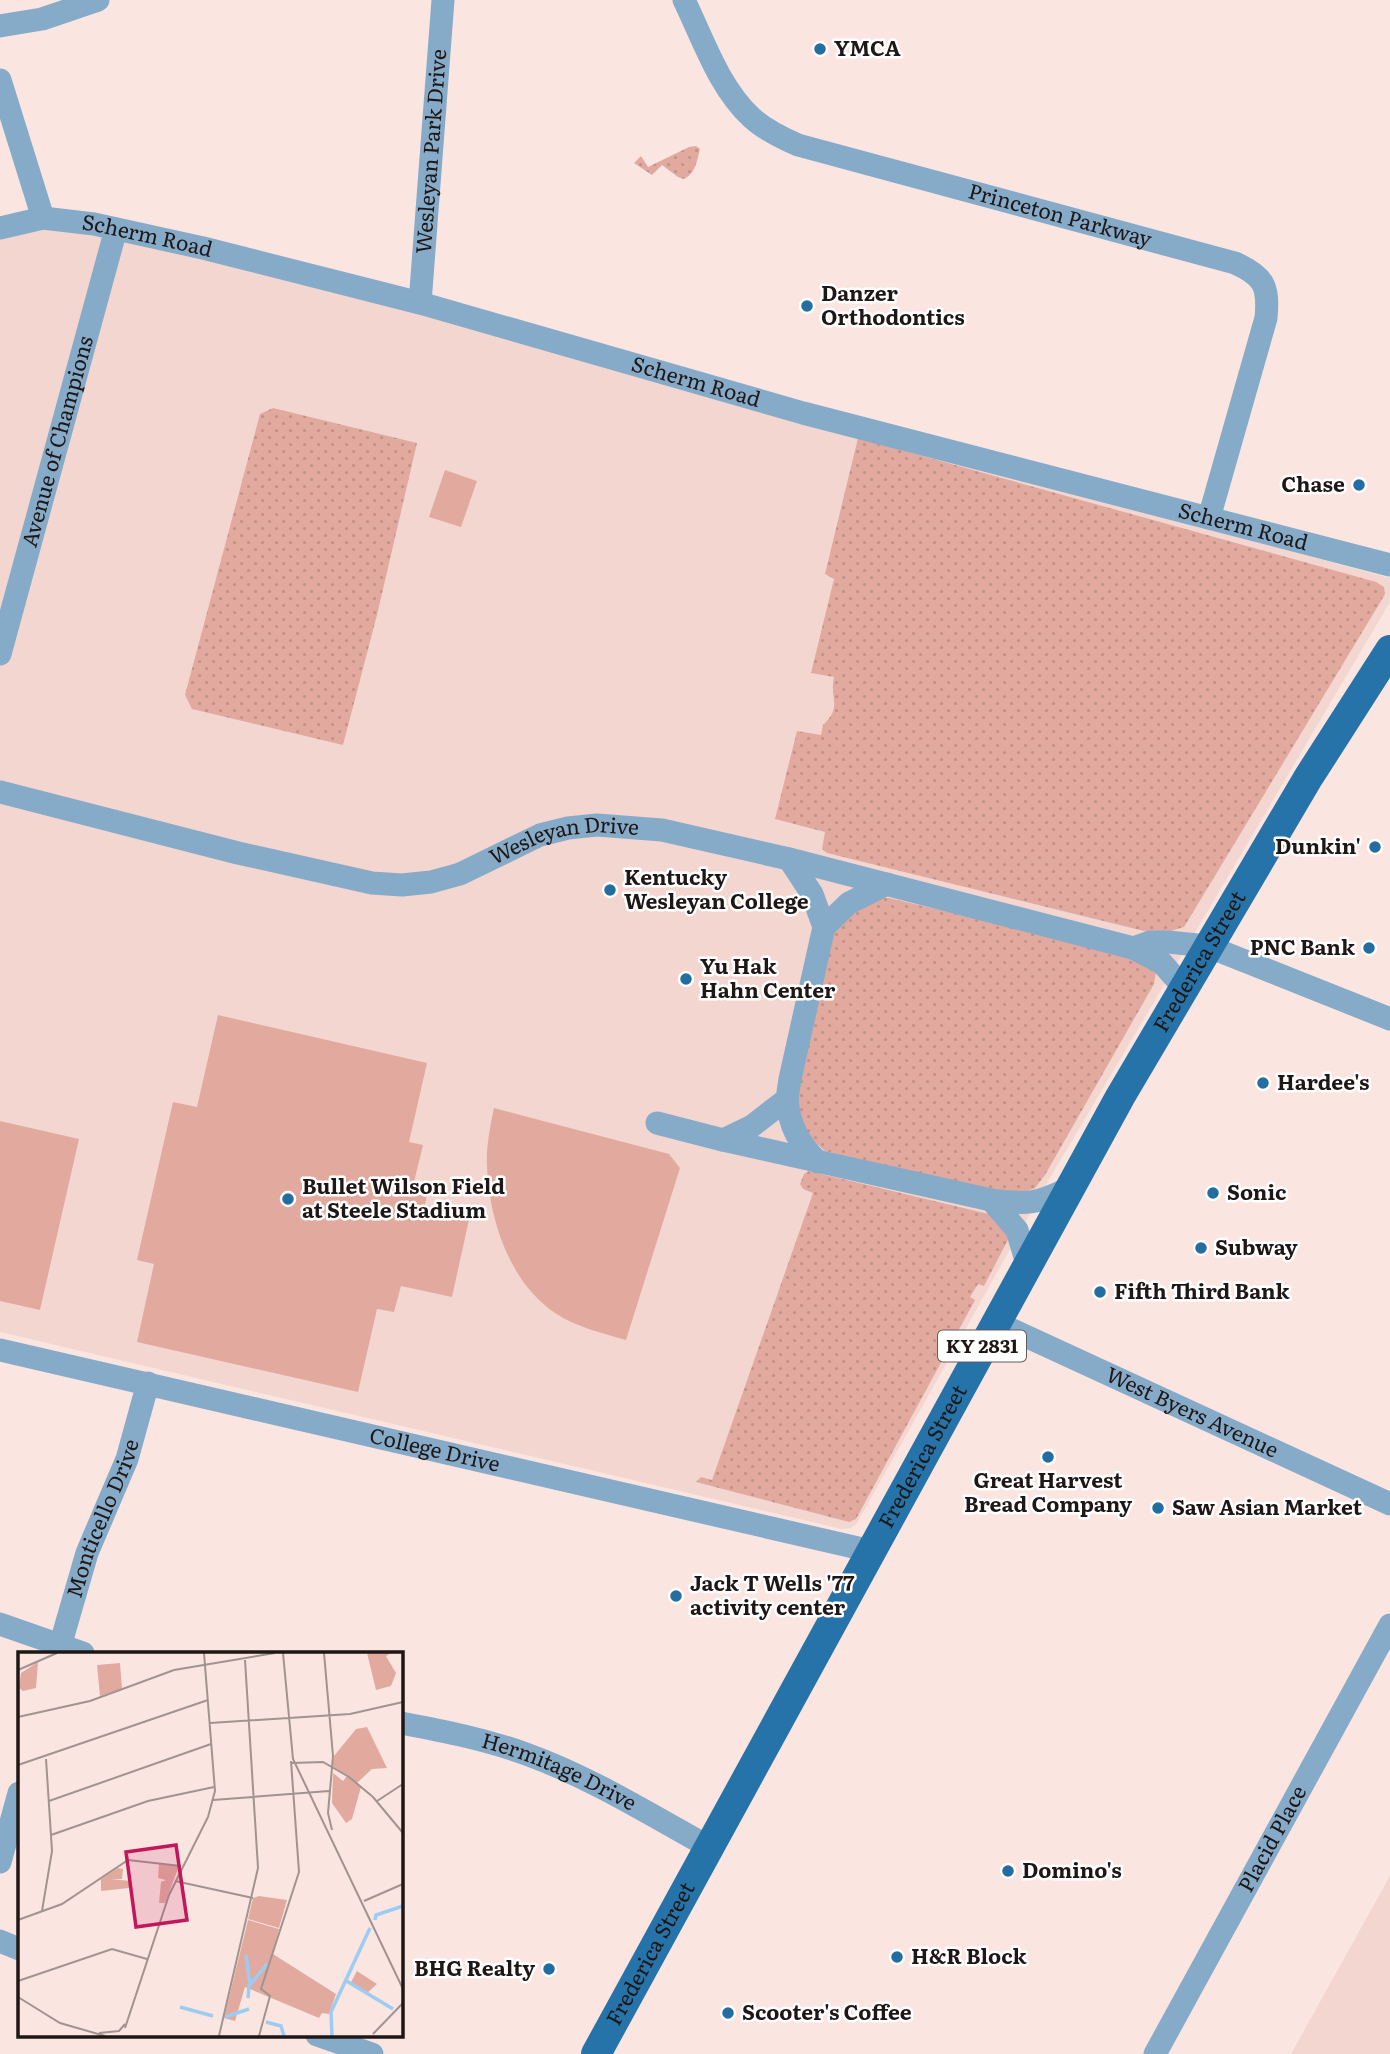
<svg xmlns="http://www.w3.org/2000/svg" width="1390" height="2054" viewBox="0 0 1390 2054" font-family="Literata,serif">
	<defs>
		<pattern id="grass-dots" width="8" height="8" patternUnits="userSpaceOnUse" patternTransform="scale(1.75)"><rect width="8" height="8" fill="#e2aa9f"/><path d="M2 2h.1M6 6h.1" fill="none" stroke="#c19288" stroke-width="1.8" stroke-linecap="round"/></pattern>
	</defs>
	<rect width="100%" height="100%" fill="#fae5e1"/>
	<path fill="#f3d6d0" d="M48 228 129 241 367 300 1390 578V602L1050 1178 857 1523 851 1528 842 1529 0 1332V239Z
		M1390 1876V2054H1291Z"/>
	<path fill="url(#grass-dots)" d="M696 146 700 149C697 160 696 173 684 179L678 177 662 165 652 175 634 163 641 156 648 167 689 147Z
		M273 408 417 443 377 615 343 745 192 709 185 695 260 414Z
		M858 438 1376 582 1384 587 1385 594 1381 601 1184 927 1164 933 1148 932 827 853 822 849 825 832 775 819 797 731 821 735 823 725C843 706 829 699 834 677L811 673 834 579 825 574Z
		M877 898H889L1133 955 1156 972 1154 984 1045 1175 1035 1188 1013 1196 825 1151 806 1134 793 1107 831 933 841 920Z
		M809 1171 993 1215 1010 1236 984 1286 978 1284 970 1297 975 1300 856 1519 849 1522 696 1482 701 1477 712 1480 813 1193 803 1189 800 1184 804 1174Z"/>
	<path fill="#e2aa9f" d="M445 470 477 481 461 527 429 517Z
		M218 1015 427 1063 409 1142 423 1145 412 1190 427 1194 425 1205 470 1215 452 1297 401 1286 394 1312 377 1309 358 1392 137 1342 154 1264 137 1260 173 1102 197 1107Z
		M494 1108 669 1154 680 1168 626 1340C602 1333 576 1327 555 1313 509 1282 489 1219 487 1166 486 1147 490 1127 494 1108Z
		M0 1121 79 1139 40 1310 0 1301Z"/>
	<g fill="none" stroke-linecap="round" stroke-linejoin="round">
		<g stroke="#86abc9" stroke-width="23">
			<path id="s1" d="M684 0C703 39 719 88 752 118 765 130 782 138 798 145L1235 263C1264 276 1269 286 1266 318L1209 518"/>
			<path d="M0 26 42 19 98 0"/>
			<path d="M0 80 43 218"/>
			<path id="s2" d="M0 228 43 218 94 224 203 248 420 303 803 413 1390 565"/>
			<path id="s3" d="M420 303 443 0"/>
			<path id="s4" d="M0 654 116 229"/>
			<path id="s5" d="M0 792 238 853 372 883 402 885 431 882 460 874 540 835 568 828 597 825 662 830 789 859 1133 948 1150 942H1168L1207 946 1390 1019"/>
			<path d="M824 927 849 903 887 884"/>
			<path d="M1133 948 1162 963 1183 987"/>
			<path d="M787 1099C789 1125 799 1144 818 1162"/>
			<path d="M657 1123 723 1140 752 1126 787 1099 790 1079 824 927 812 894 789 859"/>
			<path d="M723 1140 991 1200 1017 1230 1027 1264"/>
			<path d="M991 1200C1027 1204 1035 1205 1069 1188"/>
			<path id="s6" d="M995 1322 1390 1504"/>
			<path id="s7" d="M0 1350 871 1551"/>
			<path d="M0 1624 83 1653"/>
			<path id="s8" d="M58 1653 87 1553 127 1459 148 1383"/>
			<path id="s9" d="M401 1723C443 1731 485 1739 526 1754 590 1777 649 1814 709 1847"/>
			<path d="M0 1862 19 1793"/>
			<path d="M0 1941 19 1949"/>
			<path d="M317 2035 372 2054"/>
			<path id="s10" d="M1155 2054 1390 1625"/>
		</g>
		<path stroke="#2573a9" stroke-width="30" id="s11" d="M596 2054 1120 1097 1308 778 1390 650"/>
	</g>
	<g fill="#246da1" stroke="#fff" stroke-width="2.5">
		<circle cx="820" cy="49" r="7"/>
		<circle cx="807" cy="306" r="7"/>
		<circle cx="1359" cy="485" r="7"/>
		<circle cx="1375" cy="847" r="7"/>
		<circle cx="610" cy="890" r="7"/>
		<circle cx="1369" cy="948" r="7"/>
		<circle cx="686" cy="979" r="7"/>
		<circle cx="1263" cy="1083" r="7"/>
		<circle cx="1213" cy="1193" r="7"/>
		<circle cx="288" cy="1199" r="7"/>
		<circle cx="1201" cy="1248" r="7"/>
		<circle cx="1100" cy="1292" r="7"/>
		<circle cx="1048" cy="1457" r="7"/>
		<circle cx="1158" cy="1508" r="7"/>
		<circle cx="676" cy="1596" r="7"/>
		<circle cx="1008" cy="1871" r="7"/>
		<circle cx="897" cy="1957" r="7"/>
		<circle cx="549" cy="1969" r="7"/>
		<circle cx="728" cy="2013" r="7"/>
	</g>
	<g text-anchor="middle" stroke-width="5" stroke-linejoin="round" paint-order="stroke">
		<rect fill="#fff" stroke="#625d5c" stroke-width="2" x="938" y="1330.5" width="88" height="31" rx="5"/>
		<g font-size="19" font-weight="bold" fill="#1e1716">
			<text x="982" y="1353">KY 2831</text>
		</g>
		<g font-size="21" font-weight="bold" fill="#1e1716" stroke="#fff" text-anchor="start">
			<text x="834" y="56">YMCA</text>
			<text x="821" y="301">Danzer<tspan x="821" dy="24">Orthodontics</tspan></text>
			<text x="1345" y="492" text-anchor="end">Chase</text>
			<text x="1361" y="854" text-anchor="end">Dunkin'</text>
			<text x="624" y="885">Kentucky<tspan x="624" dy="24">Wesleyan College</tspan></text>
			<text x="1355" y="955" text-anchor="end">PNC Bank</text>
			<text x="700" y="974">Yu Hak<tspan x="700" dy="24">Hahn Center</tspan></text>
			<text x="1277" y="1090">Hardee's</text>
			<text x="302" y="1194">Bullet Wilson Field<tspan x="302" dy="24">at Steele Stadium</tspan></text>
			<text x="1227" y="1200">Sonic</text>
			<text x="1215" y="1255">Subway</text>
			<text x="1114" y="1299">Fifth Third Bank</text>
			<text x="1048" y="1488" text-anchor="middle">Great Harvest<tspan x="1048" dy="24">Bread Company</tspan></text>
			<text x="1172" y="1515">Saw Asian Market</text>
			<text x="690" y="1591">Jack T Wells '77<tspan x="690" dy="24">activity center</tspan></text>
			<text x="1022" y="1878">Domino's</text>
			<text x="911" y="1964">H&amp;R Block</text>
			<text x="535" y="1976" text-anchor="end">BHG Realty</text>
			<text x="742" y="2020">Scooter's Coffee</text>
		</g>
		<g font-size="21" fill="#1e1716" stroke="#fff">
			<text dy="7" stroke="none"><textPath href="#s3" startOffset="152">Wesleyan Park Drive</textPath></text>
			<text dy="7" stroke="none"><textPath href="#s1" startOffset="462">Princeton Parkway</textPath></text>
			<text dy="7" stroke="none"><textPath href="#s2" startOffset="150">Scherm Road</textPath></text>
			<text dy="7" stroke="none"><textPath href="#s2" startOffset="718">Scherm Road</textPath></text>
			<text dy="7" stroke="none"><textPath href="#s4" startOffset="220">Avenue of Champions</textPath></text>
			<text dy="7" stroke="none"><textPath href="#s2" startOffset="1284">Scherm Road</textPath></text>
			<text dy="7" stroke="none"><textPath href="#s5" startOffset="584">Wesleyan Drive</textPath></text>
			<text dy="7" stroke="none"><textPath href="#s11" startOffset="1248">Frederica Street</textPath></text>
			<text dy="7" stroke="none"><textPath href="#s6" startOffset="217">West Byers Avenue</textPath></text>
			<text dy="7" stroke="none"><textPath href="#s7" startOffset="446">College Drive</textPath></text>
			<text dy="7" stroke="none"><textPath href="#s11" startOffset="681">Frederica Street</textPath></text>
			<text dy="7" stroke="none"><textPath href="#s8" startOffset="142">Monticello Drive</textPath></text>
			<text dy="7" stroke="none"><textPath href="#s9" startOffset="166">Hermitage Drive</textPath></text>
			<text dy="7" stroke="none"><textPath href="#s10" startOffset="245">Placid Place</textPath></text>
			<text dy="7" stroke="none"><textPath href="#s11" startOffset="114">Frederica Street</textPath></text>
		</g>
	</g>
	<g transform="translate(18 1652)">
		<rect width="385" height="385" fill="#fae5e1"/>
		<path d="M141 212 161 214 147 251H141L143 230 148 228 140 226ZM230 268 261 277 255 302 318 342 311 362 304 361 301 366 227 335 217 369 206 366Z" fill="#e2aa9f"/>
		<path d="M339 319 359 332 348 342 332 332Z" fill="#e2aa9f"/>
		<path d="M20 10 18 36 5 39 1 36 3 21ZM349 75 369 116 354 117 339 131 343 135 334 167 328 171 314 151 315 121 325 129 329 124 314 114 316 104 338 77Z" fill="#e2aa9f"/>
		<path d="M349 1H373L368 4 378 21 373 34 358 38ZM102 11 104 37 82 44 79 13ZM100 216 105 217 104 227H93L112 229 111 236 83 239V227ZM241 244 269 248 261 276 230 267 235 246Z" fill="#e2aa9f"/>
		<path fill="none" stroke="#9dccf2" stroke-width="3.5" d="M357 268 358 263 385 254M228 303 232 333M327 328 375 357M230 346 231 334 249 312M162 355 195 364M207 365 231 357M248 370 263 374 266 384M314 384 313 360 352 276"/>
		<path fill="none" stroke="#a29390" stroke-width="2" d="M265 1 275 107 385 337M306 1 315 104 310 161 314 178M0 18 39 1M0 65 72 49 156 18 257 1M192 71 332 62 385 50M274 111 305 110 331 125 355 145 385 181M0 113 190 48M195 148 311 139M31 149 193 92M359 149 385 132M33 183 130 149 196 135M157 229 235 246M346 249 385 232M24 259 34 199 28 107M0 268 44 252 110 208 163 214M0 329 94 297 129 307M0 345 42 371 87 384M107 376 151 243 190 165 197 139 186 1M81 381 101 379 107 372M355 382 385 351M201 384 240 216 227 8M241 384 252 344 243 337 281 220 273 109"/>
		<path fill="#c2185b" fill-opacity="0.15" stroke="#c2185b" stroke-width="3.5" d="M158 193 169 268 118 275 108 200Z"/>
		<rect width="385" height="385" fill="none" stroke="#1e1716" stroke-width="3.5"/>
	</g>
</svg>
